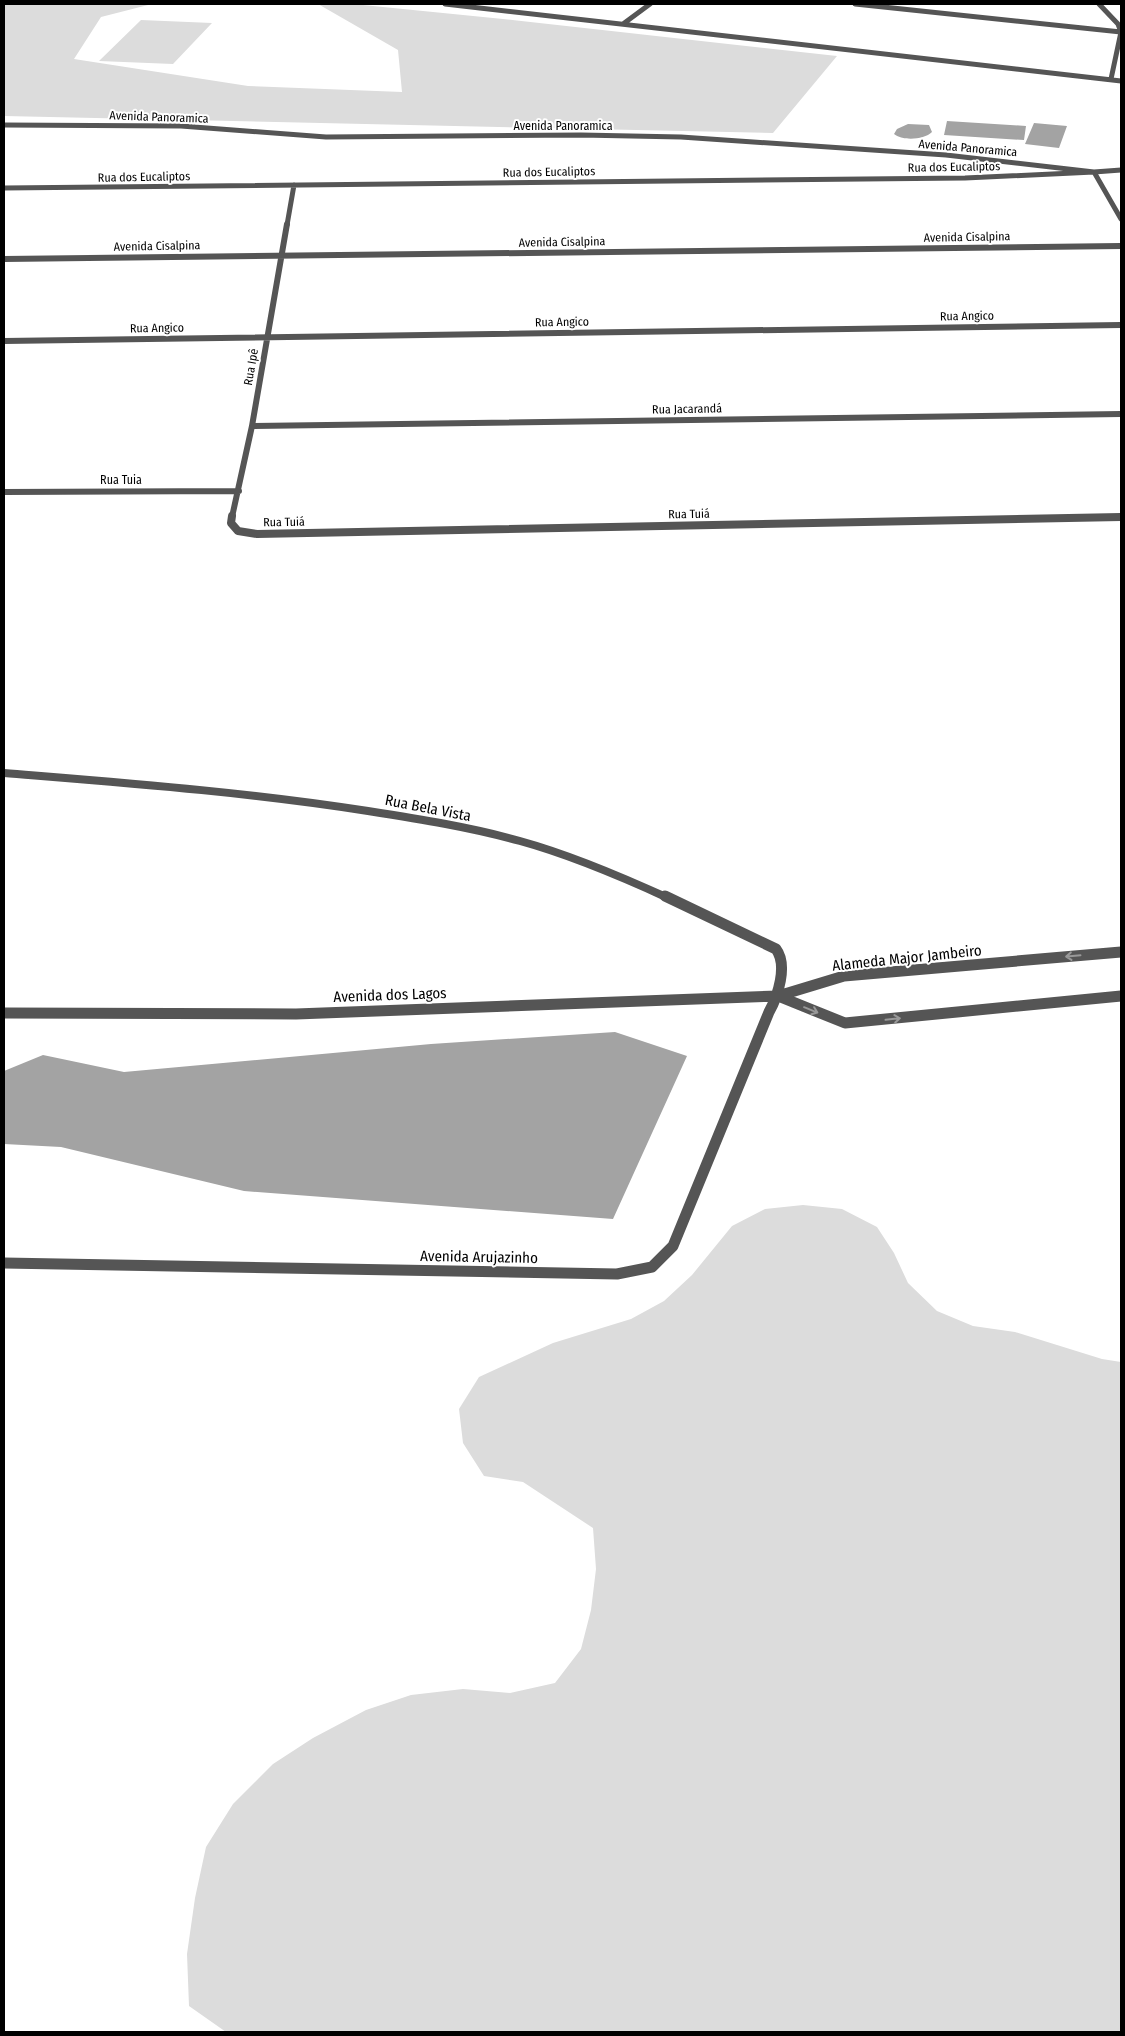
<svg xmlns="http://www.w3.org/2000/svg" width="1125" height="2036" viewBox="0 0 1125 2036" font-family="'Fira Sans Condensed',sans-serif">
	<rect width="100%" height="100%" fill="#fff"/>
	<path fill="#dcdcdc" d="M4 4H152L101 17 74 59 248 86 402 92 398 50 318 4H353L503 19 837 56 773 133 4 116Z
		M141 20 212 23 173 64 99 61Z
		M803 1205 842 1209 877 1227 894 1253 908 1283 937 1311 973 1326 1015 1332 1102 1359 1121 1362V2032H226L189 2006 187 1954 195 1898 206 1847 233 1804 273 1764 313 1738 366 1710 411 1695 463 1689 510 1693 555 1683 581 1649 591 1610 596 1569 593 1528 523 1482 484 1476 463 1443 459 1409 479 1377 553 1343 631 1319 664 1301 692 1275 732 1226 765 1209Z"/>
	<path fill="#a3a3a3" d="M947 121 1026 126 1024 140 944 135Z
		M1034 123 1067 126 1059 148 1025 144Z
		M908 124 929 125 932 132C924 140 902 141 894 134L897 129Z
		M615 1032 687 1056 613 1219 244 1191 61 1147 4 1144V1071L43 1055 124 1072 431 1044Z"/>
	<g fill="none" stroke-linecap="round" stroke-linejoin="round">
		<path stroke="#555" stroke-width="5" d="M445 4 1121 81
			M855 4 1121 32
			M1099 4 1118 24 1121 32 1111 79
			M623 24 650 4
			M4 125 181 126 326 137 581 135 681 137 946 155 1094 172 1121 170
			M4 188 965 178 1094 172 1121 219
			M287 225 294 185"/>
		<path stroke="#555" stroke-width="6" d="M4 259 1121 246
			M4 341 1121 325
			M252 426 1121 414
			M4 492 239 491
			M232 517 252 426 287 224
			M1100 517H1121"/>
		<path stroke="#555" stroke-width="8" d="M232 516 231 523 238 531 257 534 1121 517
			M4 773C126 783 247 792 368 811 419 819 470 827 520 841 571 855 620 876 668 898"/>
		<path stroke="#555" stroke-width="11" d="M778 996 845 1023 1121 996
			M4 1013 296 1014 778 996 844 976 1121 952
			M4 1263 617 1274 652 1267 673 1246 769 1012C778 996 788 965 776 949L665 896"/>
	</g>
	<defs><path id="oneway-shaft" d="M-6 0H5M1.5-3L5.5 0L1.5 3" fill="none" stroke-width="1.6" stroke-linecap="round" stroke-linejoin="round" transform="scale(1.25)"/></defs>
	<g stroke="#999">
		<use href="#oneway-shaft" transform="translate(1073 956) rotate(175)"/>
		<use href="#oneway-shaft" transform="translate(811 1010) rotate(22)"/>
		<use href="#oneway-shaft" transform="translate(893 1019) rotate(-6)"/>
	</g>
	<g text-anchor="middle" stroke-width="4" stroke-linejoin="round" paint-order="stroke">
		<g font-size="12" fill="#000" stroke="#fff">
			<text transform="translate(159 117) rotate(2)" y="4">Avenida Panoramica</text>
			<text x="563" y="130">Avenida Panoramica</text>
			<text transform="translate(968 148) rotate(5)" y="4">Avenida Panoramica</text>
			<text transform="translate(954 167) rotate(-1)" y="4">Rua dos Eucaliptos</text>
			<text transform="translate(549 172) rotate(-1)" y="4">Rua dos Eucaliptos</text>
			<text transform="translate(144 177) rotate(-1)" y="4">Rua dos Eucaliptos</text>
			<text transform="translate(967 237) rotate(-1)" y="4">Avenida Cisalpina</text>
			<text transform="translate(562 242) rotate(-1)" y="4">Avenida Cisalpina</text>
			<text transform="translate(157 246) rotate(-1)" y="4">Avenida Cisalpina</text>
			<text transform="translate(967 316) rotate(-1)" y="4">Rua Angico</text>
			<text transform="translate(562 322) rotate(-1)" y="4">Rua Angico</text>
			<text transform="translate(157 328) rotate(-1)" y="4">Rua Angico</text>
			<text transform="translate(251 367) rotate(-80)" y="4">Rua Ipê</text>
			<text transform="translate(687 409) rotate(-1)" y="4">Rua Jacarandá</text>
			<text x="121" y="484">Rua Tuia</text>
			<text transform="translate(689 514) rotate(-1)" y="4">Rua Tuiá</text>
			<text transform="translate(284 522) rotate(-1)" y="4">Rua Tuiá</text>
		</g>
		<g font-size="15" fill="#000" stroke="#fff">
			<text transform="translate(428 808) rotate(11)" y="5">Rua Bela Vista</text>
			<text transform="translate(907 958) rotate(-6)" y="5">Alameda Major Jambeiro</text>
			<text transform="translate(390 995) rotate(-2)" y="5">Avenida dos Lagos</text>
			<text transform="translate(479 1257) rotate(1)" y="5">Avenida Arujazinho</text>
		</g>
	</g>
	<rect width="1125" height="2036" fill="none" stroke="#000000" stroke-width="10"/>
</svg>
